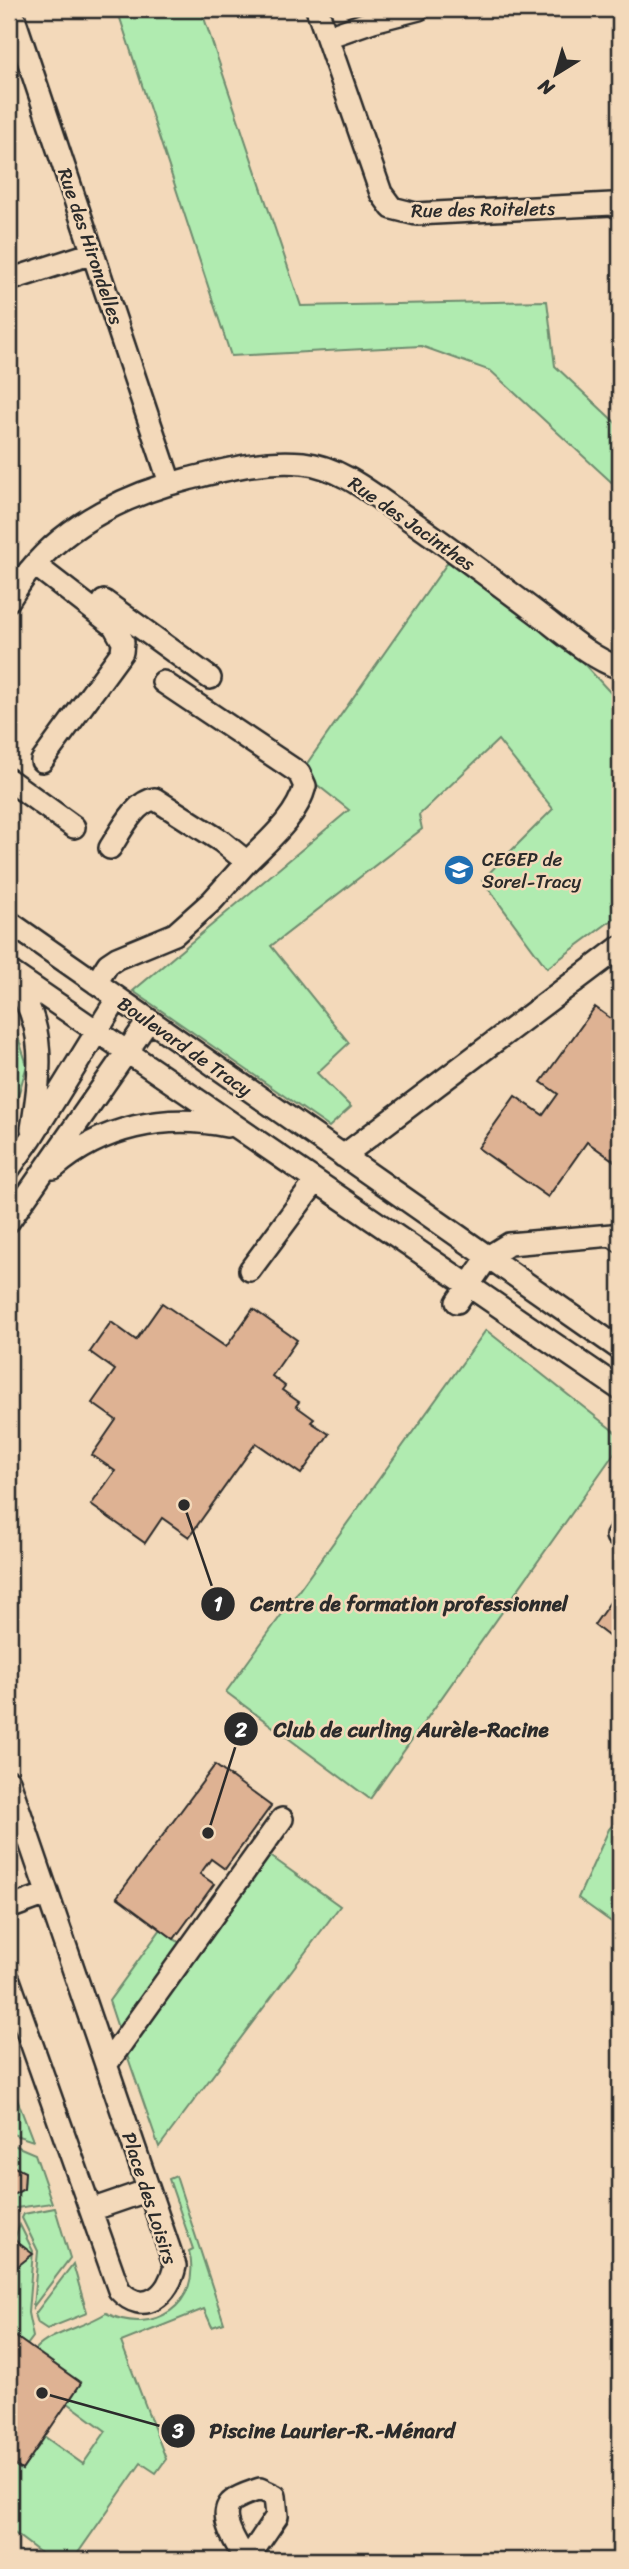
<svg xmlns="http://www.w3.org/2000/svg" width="629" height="2569" viewBox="0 0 629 2569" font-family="Sriracha,sans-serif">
	<rect width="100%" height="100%" fill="#f3d9ba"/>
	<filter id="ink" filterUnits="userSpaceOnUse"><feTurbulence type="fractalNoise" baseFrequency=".0143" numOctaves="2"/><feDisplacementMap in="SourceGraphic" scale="14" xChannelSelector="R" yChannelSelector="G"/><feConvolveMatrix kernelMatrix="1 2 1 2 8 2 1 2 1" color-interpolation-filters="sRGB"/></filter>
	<g filter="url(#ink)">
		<path fill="#b0ebb0" stroke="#6e8b6e" stroke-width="2" d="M117 9H201L301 306 547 301 555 366 620 427V490L491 371 421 346 231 356Z
			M448 562 573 652 620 703V914L547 968 482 880 553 809 498 740 419 815 422 829 271 946 349 1043 317 1073 351 1107 329 1127 133 991 349 810 301 772Z
			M9 1009 27 1065 9 1127Z
			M486 1330 620 1436V1445L370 1799 226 1692Z
			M620 1817V1928L578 1898 609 1829Z
			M269 1855 340 1906 159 2147 126 2052Z
			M161 1929 181 1944 119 2031 109 2001Z
			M17 2099 33 2141 9 2133V2107Z
			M9 2143 35 2154 52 2203 9 2209V2197L24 2189 25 2172 12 2166 9 2158Z
			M176 2176 224 2323 212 2327 204 2309 121 2342 166 2459 156 2473 141 2463 73 2560H50L9 2529V2461L22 2470 45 2437 83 2464 106 2431 68 2403 81 2383 35 2350C50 2333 85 2327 106 2313 153 2337 203 2304 189 2251L193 2249 169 2179Z
			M55 2208 70 2258 33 2307 38 2251 22 2218 24 2214Z
			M20 2225 33 2251 28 2313 33 2337 27 2345 9 2332V2273L32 2254 14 2239Z
			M73 2264 87 2313 47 2329 38 2323 35 2314Z"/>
		<path fill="#deb293" stroke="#2b2b2b" stroke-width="2" d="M595 1007 613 1020 620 1010V1165L587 1142 548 1197 478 1148 515 1096 543 1115 558 1094 541 1082Z
			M162 1303 226 1347 253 1309 297 1340 272 1376 285 1386 282 1390 299 1402 296 1406 314 1419 311 1422 329 1434 301 1474 256 1443 189 1537 162 1518 145 1543 91 1505 115 1471 92 1455 116 1420 92 1403 115 1370 90 1352 111 1322 136 1340Z
			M620 1588V1645L594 1625Z
			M215 1765 271 1806 225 1869 211 1859 200 1874 214 1884 174 1939 117 1897Z
			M9 2158 12 2166 25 2172 24 2189 9 2197Z
			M9 2236 33 2254 9 2273Z
			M9 2332 81 2383 22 2470 9 2461Z"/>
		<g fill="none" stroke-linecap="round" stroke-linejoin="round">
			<g stroke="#2b2b2b" stroke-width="26">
				<path id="minor" d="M11 9 170 483
					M317 9 381 193 392 208 416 214 612 204 620 208
					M327 37 373 21 419 9
					M9 280 93 253
					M35 565 114 626 123 642 122 652 42 761
					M9 600C16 590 22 579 30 570 68 523 130 493 188 479 225 470 264 459 303 463 340 467 371 493 400 513 447 545 492 579 537 613 562 632 590 658 620 668
					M104 601 210 678
					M163 682 299 773 305 786C297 817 269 840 247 862
					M9 780 74 827
					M9 922 620 1349
					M9 971 620 1389
					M9 979C49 1018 40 1079 32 1129
					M96 983 108 964 117 958 175 934 212 901 247 862 221 841 155 799C135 801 120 833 110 848
					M343 1156 620 947
					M54 1168C101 1127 165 1113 227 1126
					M9 1169 31 1138 117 999
					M9 1221 149 1020
					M250 1270 316 1181
					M457 1302 488 1257 509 1244 612 1235 620 1241
					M617 1536 620 1532
					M9 1781 175 2266C169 2295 144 2317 119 2290L9 1980
					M9 1908 47 1894
					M106 2065 282 1819
					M91 2210 149 2190
					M246 2560C238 2546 214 2513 234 2500 241 2495 252 2492 260 2489L275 2496 277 2516 247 2560"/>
			</g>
			<use href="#minor" stroke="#f3d9ba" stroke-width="21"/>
		</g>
	</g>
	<defs>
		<g id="university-disc" transform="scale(1.575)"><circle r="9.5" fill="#1f6fb2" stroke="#f3d9ba"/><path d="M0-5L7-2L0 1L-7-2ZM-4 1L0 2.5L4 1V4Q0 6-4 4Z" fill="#fff"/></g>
	</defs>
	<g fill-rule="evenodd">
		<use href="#university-disc" x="459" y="870"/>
	</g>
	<g text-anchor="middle" stroke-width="5" stroke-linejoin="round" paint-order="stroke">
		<g font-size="19" fill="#2b2b2b" stroke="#f3d9ba">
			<text transform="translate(483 209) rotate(-1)" y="7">Rue des Roitelets</text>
			<text transform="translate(91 246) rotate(71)" y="7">Rue des Hirondelles</text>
			<text transform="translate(412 523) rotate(35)" y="7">Rue des Jacinthes</text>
			<text transform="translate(185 1046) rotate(35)" y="7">Boulevard de Tracy</text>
			<text transform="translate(150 2198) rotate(72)" y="7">Place des Loisirs</text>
		</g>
		<g font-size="19" fill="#2b2b2b" stroke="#f3d9ba" text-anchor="start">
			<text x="482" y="866">CEGEP de<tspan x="482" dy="22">Sorel-Tracy</tspan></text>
		</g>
	</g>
	<path fill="none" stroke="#2b2b2b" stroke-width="2.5" d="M184 1505L218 1604M208 1833L241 1729M42 2393L178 2431"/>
	<g fill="#2b2b2b" stroke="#f3d9ba" stroke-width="2.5">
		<circle cx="184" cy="1505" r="7"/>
		<circle cx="208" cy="1833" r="7"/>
		<circle cx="42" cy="2393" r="7"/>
		<circle cx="218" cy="1604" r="18"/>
		<circle cx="241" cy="1729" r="18"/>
		<circle cx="178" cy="2431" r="18"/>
	</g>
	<g font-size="21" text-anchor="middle" font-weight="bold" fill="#fff">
		<text x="218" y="1611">1</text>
		<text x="241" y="1737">2</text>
		<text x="178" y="2438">3</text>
	</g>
	<g font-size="21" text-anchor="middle" font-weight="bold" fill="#2b2b2b" stroke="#f3d9ba" stroke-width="5" stroke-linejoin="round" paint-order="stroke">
		<text x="409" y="1611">Centre de formation professionnel</text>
		<text x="411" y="1737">Club de curling Aurèle-Racine</text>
		<text x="332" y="2438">Piscine Laurier-R.-Ménard</text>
	</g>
	<rect width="629" height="2569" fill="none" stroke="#f3d9ba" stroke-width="35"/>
	<rect x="18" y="18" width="594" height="2534" fill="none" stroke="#2b2b2b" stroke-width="2.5" filter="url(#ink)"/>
	<g transform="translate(556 74) rotate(217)" stroke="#f3d9ba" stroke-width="5" paint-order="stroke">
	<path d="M0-5L12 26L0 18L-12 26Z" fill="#2b2b2b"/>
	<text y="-10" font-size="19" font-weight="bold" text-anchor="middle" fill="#2b2b2b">N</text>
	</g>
</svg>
